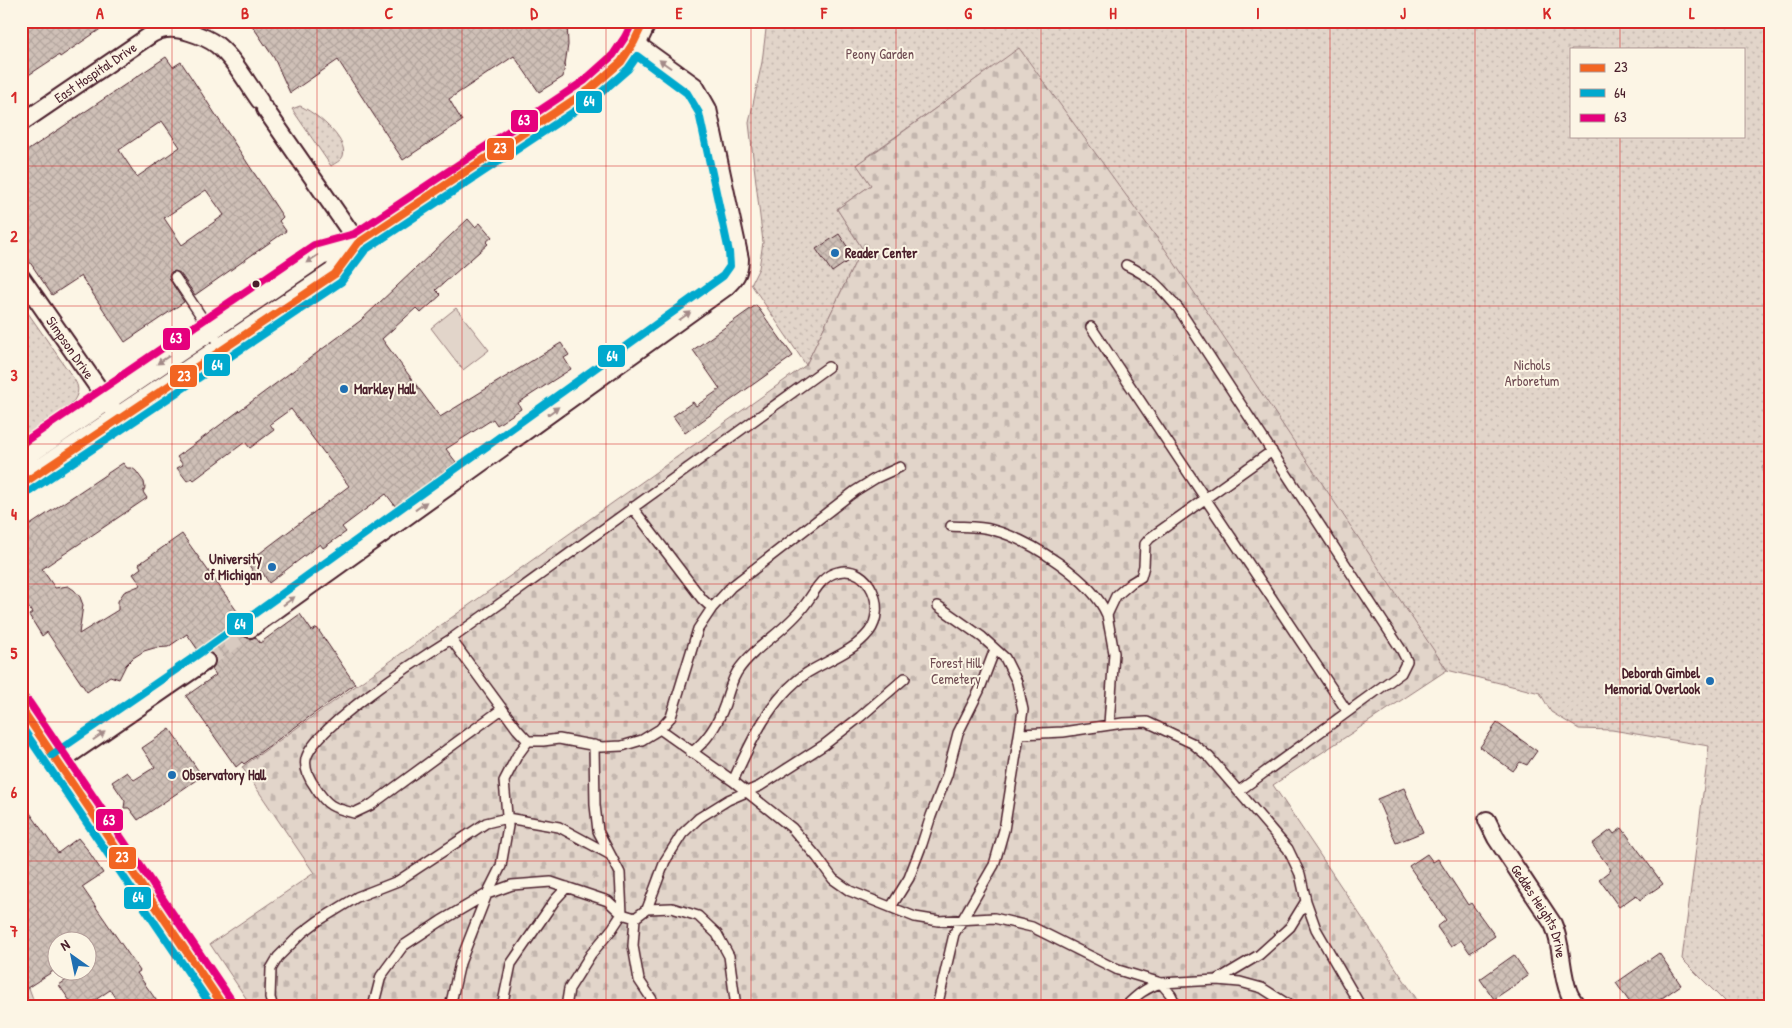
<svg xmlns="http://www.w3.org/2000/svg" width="1792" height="1028" viewBox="0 0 1792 1028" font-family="'Patrick Hand',sans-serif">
	<defs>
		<pattern id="green-dots" width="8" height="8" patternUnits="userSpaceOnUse" patternTransform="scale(1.25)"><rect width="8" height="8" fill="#e2d5ca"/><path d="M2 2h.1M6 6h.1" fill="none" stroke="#c3b6ae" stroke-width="1.8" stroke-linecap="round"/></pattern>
		<pattern id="cemetery-stones" width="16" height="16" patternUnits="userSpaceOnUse" patternTransform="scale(1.25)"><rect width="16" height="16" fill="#e2d5ca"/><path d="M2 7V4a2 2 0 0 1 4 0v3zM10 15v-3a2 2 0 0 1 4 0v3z" fill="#c3b6ae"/></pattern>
		<pattern id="building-cross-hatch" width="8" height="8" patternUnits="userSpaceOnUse" patternTransform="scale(1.25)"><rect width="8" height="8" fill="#cfc0b7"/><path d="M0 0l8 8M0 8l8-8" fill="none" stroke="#b3a59e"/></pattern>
	</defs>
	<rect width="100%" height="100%" fill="#fcf5e5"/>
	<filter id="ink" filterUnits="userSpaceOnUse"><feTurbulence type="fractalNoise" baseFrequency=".02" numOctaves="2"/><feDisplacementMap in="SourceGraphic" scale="10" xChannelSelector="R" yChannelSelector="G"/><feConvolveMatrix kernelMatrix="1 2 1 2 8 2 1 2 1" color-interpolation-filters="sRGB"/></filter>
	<g filter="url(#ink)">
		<path fill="url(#green-dots)" stroke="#967a7a" fill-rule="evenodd" d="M767 21H1771V462L1762 467 1771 488V1007H1730L1682 959 1709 746 1612 730 1579 729 1551 712 1540 693 1447 670 1019 49 857 164 871 185 837 209 862 248 806 365 751 284 759 268 763 242 749 123 762 62ZM1571 49H1743V136H1571Z
			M300 106C313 111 349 139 343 156 341 161 335 163 331 166L292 109Z
			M21 303 74 379C77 384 79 388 77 394 74 409 35 430 21 439Z
			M29 988 36 1007H21V989L23 991Z"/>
		<path fill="url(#cemetery-stones)" stroke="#967a7a" d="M1019 48 1165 249 1447 670 1273 785 1422 1007H252L210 944 314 873 242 767 806 365 862 248 837 209 871 185 857 165Z"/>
		<path fill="#e2d5ca" stroke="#967a7a" d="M456 308 489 350 463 370 431 328Z"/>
		<path fill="url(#building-cross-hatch)" stroke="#4a1f2b" fill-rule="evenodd" d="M21 21H112L60 57 59 55 21 80Z
			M249 21H567L568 45 563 77 539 92 514 56 449 99 462 121 403 160 338 60 290 93 274 58Z
			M166 57 173 67 181 62 283 217 279 221 286 231 195 295 180 273 175 271 171 272 169 275 170 280 184 302 125 342 81 276 52 295 21 249V155ZM162 121 180 147 137 177 119 150ZM206 190 224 215 182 245 164 218Z
			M468 219 475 227 480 223 492 237 486 242 488 244 436 290 441 295 421 313 416 308 382 339 440 417 561 343 569 355 564 358 571 369 518 403 521 409 497 425 493 419 446 449 456 462 396 507 386 494 342 527 346 532 323 548 320 544 269 583 262 572 256 576 249 565 254 562 252 559 349 486 291 409 270 424 274 430 250 448 245 442 194 480 192 478 187 481 177 468 183 465 177 457 360 321Z
			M839 234 854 257 832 272 816 249Z
			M756 305 793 356 685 433 673 416 693 402 696 406 720 389 693 350Z
			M123 463 127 468H132L136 471 144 482 145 488 143 492 147 498 42 569 55 588 68 586 74 590 80 597 83 605 79 634 118 610V601L124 592 141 585 133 574 141 568 139 564 182 534 244 621 240 630 242 635 250 639 255 637 260 643 300 614 312 631 317 628 355 684 244 764 242 762 236 767 186 696 216 675 212 669 216 661 214 655 206 651 200 653 187 634 168 647 154 648 144 651 133 658 126 665 119 679 110 676 87 692 47 632 42 636 29 615 32 613 21 596V531Z
			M1497 723 1537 751 1527 765 1520 762 1513 771 1480 747Z
			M170 729 202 776 138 820 129 808H124L125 801 112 782 127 772 134 780 155 767 142 748Z
			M1404 788 1423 832 1396 843 1377 799Z
			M21 800 58 853 78 838 87 849 103 873 82 887 140 971 137 973 161 1007H121L110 990 85 1007H74L59 985 81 970H88V940H58V968L21 992Z
			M1622 828 1663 884 1640 900 1636 895 1619 907 1599 879 1611 870 1592 844 1611 830 1614 834Z
			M1427 854 1433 862 1438 859 1468 905 1471 903 1495 936 1470 953 1461 940 1451 947 1437 927 1446 920 1409 866Z
			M1659 953 1681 985 1649 1007H1633L1616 983Z
			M1514 955 1528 976 1494 999 1480 979Z"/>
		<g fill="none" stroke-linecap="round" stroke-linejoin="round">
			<path stroke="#d8cac0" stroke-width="16" stroke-dasharray="16 8" stroke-linecap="butt" d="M206 661 250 629"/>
			<g stroke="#4a1f2b" stroke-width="12">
				<path id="lane" d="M1126 265C1152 277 1160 287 1178 308L1402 651 1407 661 1401 673 1239 791
					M175 277 223 349
					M1091 327 1347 711
					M632 507 702 599 712 608
					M951 526C965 527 980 526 993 530 1030 540 1092 579 1107 615
					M451 639 517 729 528 741H543L559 739 602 747 622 746 642 740 660 729 671 717 698 629 712 608 731 587 855 491 876 478 900 467
					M502 709 371 805 354 813C333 808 327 806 315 787 310 780 304 769 306 759 313 728 422 657 451 639L828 367
					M1109 724 1114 653 1107 615 1116 596 1131 583 1141 577 1144 566 1145 544 1150 538 1272 451
					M660 729 733 781 792 828 817 857 833 879 850 891 915 917 939 921 994 918 1032 927 1118 970 1161 983 1217 980 1240 982 1262 988 1292 1007
					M1020 734 1063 732 1123 723 1147 722 1192 743 1209 757 1288 849 1300 874 1306 901 1316 929 1361 1007
					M691 753C708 740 718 724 725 704 728 693 731 682 737 672 754 646 785 632 804 606 814 594 820 576 838 572 870 564 887 609 869 632 853 652 828 660 807 673 771 697 750 743 733 781
					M891 907 909 878 922 844 931 816 947 775 958 733 979 691 995 649
					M647 909 672 908 698 916 717 934 729 956 736 1007
					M635 918 633 946 639 980 655 1004 659 1007
					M1217 980 1259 955 1290 927 1306 901
					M273 1007 270 998 271 969 278 957 302 933 318 921 357 897 398 881 486 823 507 818 559 827 609 854
					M373 1007 381 976 403 946 441 921 487 894 512 885 551 882 608 901 622 914 635 918 647 909 665 861 682 834 699 818 728 800 760 786 824 745 860 717 905 678
					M450 1007 460 963 487 894 501 866 508 826 504 781 517 756 528 741
					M502 1007 511 964 555 900 567 887
					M566 1007 569 989 591 954 612 929 622 914 620 873 598 831 595 805 594 745
					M937 1007 954 934 994 865 1004 830 1023 710 1017 682 1005 658 982 637 938 606
					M1125 1007C1137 995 1145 988 1161 983L1171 995 1177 1007"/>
			</g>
			<g stroke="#4a1f2b" stroke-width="20">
				<g id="street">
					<path d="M265 109 358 243"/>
					<path id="s1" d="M21 123 152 34C165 27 175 28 189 32 199 35 209 39 217 45 235 60 247 83 260 101"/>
					<path id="s2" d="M21 277 120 419"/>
					<path d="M250 629 725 288C735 279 740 273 740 259L708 109 695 86 634 42"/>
					<path d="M58 763 206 661"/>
					<path id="s3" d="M1487 820 1496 838 1553 924C1563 946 1560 971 1569 993 1571 998 1575 1003 1578 1007"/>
				</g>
			</g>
			<g stroke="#4a1f2b" stroke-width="28">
				<path id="secondary" d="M21 456 320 253 358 243 590 89 621 62 634 42 644 21
					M21 485 335 274 358 243
					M21 708 224 1007"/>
			</g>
			<use href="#lane" stroke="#fcf5e5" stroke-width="9"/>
			<use href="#street" stroke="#fcf5e5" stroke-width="16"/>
			<use href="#secondary" stroke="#fcf5e5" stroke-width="24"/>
			<g stroke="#fcf5e5" stroke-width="11">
				<path id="bus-1" d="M21 485 335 274 358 243 590 89 621 62 634 42 644 21
					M21 708 224 1007"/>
			</g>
			<g stroke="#fcf5e5" stroke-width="11">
				<path id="bus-2" d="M27 493 341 282 365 250 596 97 628 69 637 56 687 93 699 113 729 252 730 266 723 276 200 653 52 755
					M21 726 212 1007"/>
			</g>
			<g stroke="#fcf5e5" stroke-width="11">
				<path id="bus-3" d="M21 444 314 245 354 234 584 81 613 55 625 37 633 21
					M29 702 232 1001"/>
			</g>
			<use href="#bus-1" stroke="#f26522" stroke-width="8"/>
			<use href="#bus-2" stroke="#00a9ce" stroke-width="8"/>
			<use href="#bus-3" stroke="#e5007d" stroke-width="8"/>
		</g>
		<defs><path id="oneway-solid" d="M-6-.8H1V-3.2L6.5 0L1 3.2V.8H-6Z" transform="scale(1.25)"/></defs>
		<g fill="#a38a88">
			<use href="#oneway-solid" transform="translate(665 64) rotate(-145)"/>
			<use href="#oneway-solid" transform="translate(312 259) rotate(146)"/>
			<use href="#oneway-solid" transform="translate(685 316) rotate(-35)"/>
			<use href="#oneway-solid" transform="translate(163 360) rotate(146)"/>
			<use href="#oneway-solid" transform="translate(553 411) rotate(-36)"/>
			<use href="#oneway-solid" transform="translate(421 506) rotate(-36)"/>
			<use href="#oneway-solid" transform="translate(289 601) rotate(-36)"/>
			<use href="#oneway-solid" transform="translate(99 736) rotate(-35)"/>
		</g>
	</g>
	<path fill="none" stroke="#d62828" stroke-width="1" stroke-opacity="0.55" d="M172 21V1007M317 21V1007M462 21V1007M606 21V1007M751 21V1007M896 21V1007M1041 21V1007M1186 21V1007M1330 21V1007M1475 21V1007M1620 21V49M1620 136V1007M21 166H1771M21 306H1771M21 444H1771M21 584H1771M21 722H1771M21 861H1771"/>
	<g fill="#1f6fb2" stroke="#fcf5e5" stroke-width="2">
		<circle cx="835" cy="253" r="5"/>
		<circle cx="344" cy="389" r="5"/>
		<circle cx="272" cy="567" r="5"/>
		<circle cx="1710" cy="681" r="5"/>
		<circle cx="172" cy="775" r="5"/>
	</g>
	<circle fill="#4a1f2b" stroke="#fcf5e5" stroke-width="2" cx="256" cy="284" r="4.5"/>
	<g text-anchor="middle" stroke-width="4" stroke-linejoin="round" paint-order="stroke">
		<g font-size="14" fill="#704c53" stroke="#fcf5e5">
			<text x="880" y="59">Peony Garden</text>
			<text x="1532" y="370">Nichols<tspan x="1532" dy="16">Arboretum</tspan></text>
			<text x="956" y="668">Forest Hill<tspan x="956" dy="16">Cemetery</tspan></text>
		</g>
		<g font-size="14" fill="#4a1f2b" stroke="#fcf5e5">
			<text dy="5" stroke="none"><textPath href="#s1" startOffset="90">East Hospital Drive</textPath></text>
			<text dy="5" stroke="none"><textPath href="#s2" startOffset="86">Simpson Drive</textPath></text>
			<text dy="5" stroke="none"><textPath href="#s3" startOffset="106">Geddes Heights Drive</textPath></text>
		</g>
		<g font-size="14" font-weight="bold" fill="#4a1f2b" stroke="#fcf5e5" text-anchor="start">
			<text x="845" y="258">Reader Center</text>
			<text x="354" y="394">Markley Hall</text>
			<text x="262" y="564" text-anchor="end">University<tspan x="262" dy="16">of Michigan</tspan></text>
			<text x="1700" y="678" text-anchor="end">Deborah Gimbel<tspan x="1700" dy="16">Memorial Overlook</tspan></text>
			<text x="182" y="780">Observatory Hall</text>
		</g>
	</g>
	<g stroke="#fcf5e5" stroke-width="2">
		<rect x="575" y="90" width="28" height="24" rx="5" fill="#00a9ce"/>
		<rect x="510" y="109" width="29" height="24" rx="5" fill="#e5007d"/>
		<rect x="486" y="137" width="29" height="24" rx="5" fill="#f26522"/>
		<rect x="162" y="327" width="29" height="24" rx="5" fill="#e5007d"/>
		<rect x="597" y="344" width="29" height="24" rx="5" fill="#00a9ce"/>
		<rect x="203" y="353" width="28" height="24" rx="5" fill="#00a9ce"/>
		<rect x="169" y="364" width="29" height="24" rx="5" fill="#f26522"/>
		<rect x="226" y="612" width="28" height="24" rx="5" fill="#00a9ce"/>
		<rect x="95" y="808" width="29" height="24" rx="5" fill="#e5007d"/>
		<rect x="108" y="846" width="29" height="24" rx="5" fill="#f26522"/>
		<rect x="123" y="886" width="29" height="24" rx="5" fill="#00a9ce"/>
	</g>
	<g font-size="14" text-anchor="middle" font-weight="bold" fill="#fff">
		<text x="589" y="106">64</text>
		<text x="524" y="125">63</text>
		<text x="500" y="153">23</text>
		<text x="176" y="343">63</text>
		<text x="612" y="361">64</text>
		<text x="217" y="370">64</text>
		<text x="184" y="381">23</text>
		<text x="240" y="629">64</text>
		<text x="109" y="825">63</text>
		<text x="122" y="862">23</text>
		<text x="138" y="902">64</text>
	</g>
	<rect width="1792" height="1028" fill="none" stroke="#fcf5e5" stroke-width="55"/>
	<rect x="1570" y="48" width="175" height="90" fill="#fcf5e5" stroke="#b59f9b"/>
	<rect x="1580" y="64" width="25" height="8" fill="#f26522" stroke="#b59f9b"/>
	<text x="1614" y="72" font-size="15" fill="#4a1f2b">23</text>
	<rect x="1580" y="89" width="25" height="8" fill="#00a9ce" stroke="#b59f9b"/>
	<text x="1614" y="98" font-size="15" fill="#4a1f2b">64</text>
	<rect x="1580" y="114" width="25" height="8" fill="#e5007d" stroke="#b59f9b"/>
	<text x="1614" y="122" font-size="15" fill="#4a1f2b">63</text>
	<g transform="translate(72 956) rotate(327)"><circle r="24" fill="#fcf5e5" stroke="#b59f9b"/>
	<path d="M0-4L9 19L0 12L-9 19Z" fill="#1f6fb2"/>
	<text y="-8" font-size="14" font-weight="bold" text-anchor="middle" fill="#4a1f2b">N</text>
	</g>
	<rect x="28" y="28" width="1736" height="972" fill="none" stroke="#d62828" stroke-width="2"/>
	<g font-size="16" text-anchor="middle" font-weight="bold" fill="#d62828">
		<text x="100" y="19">A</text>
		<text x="245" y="19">B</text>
		<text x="389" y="19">C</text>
		<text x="534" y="19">D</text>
		<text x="679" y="19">E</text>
		<text x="824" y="19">F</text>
		<text x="968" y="19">G</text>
		<text x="1113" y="19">H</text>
		<text x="1258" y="19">I</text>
		<text x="1403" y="19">J</text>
		<text x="1547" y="19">K</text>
		<text x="1692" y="19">L</text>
		<text x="14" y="103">1</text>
		<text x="14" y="242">2</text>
		<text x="14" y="381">3</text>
		<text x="14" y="520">4</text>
		<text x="14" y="659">5</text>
		<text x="14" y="798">6</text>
		<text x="14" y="937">7</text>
	</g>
</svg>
